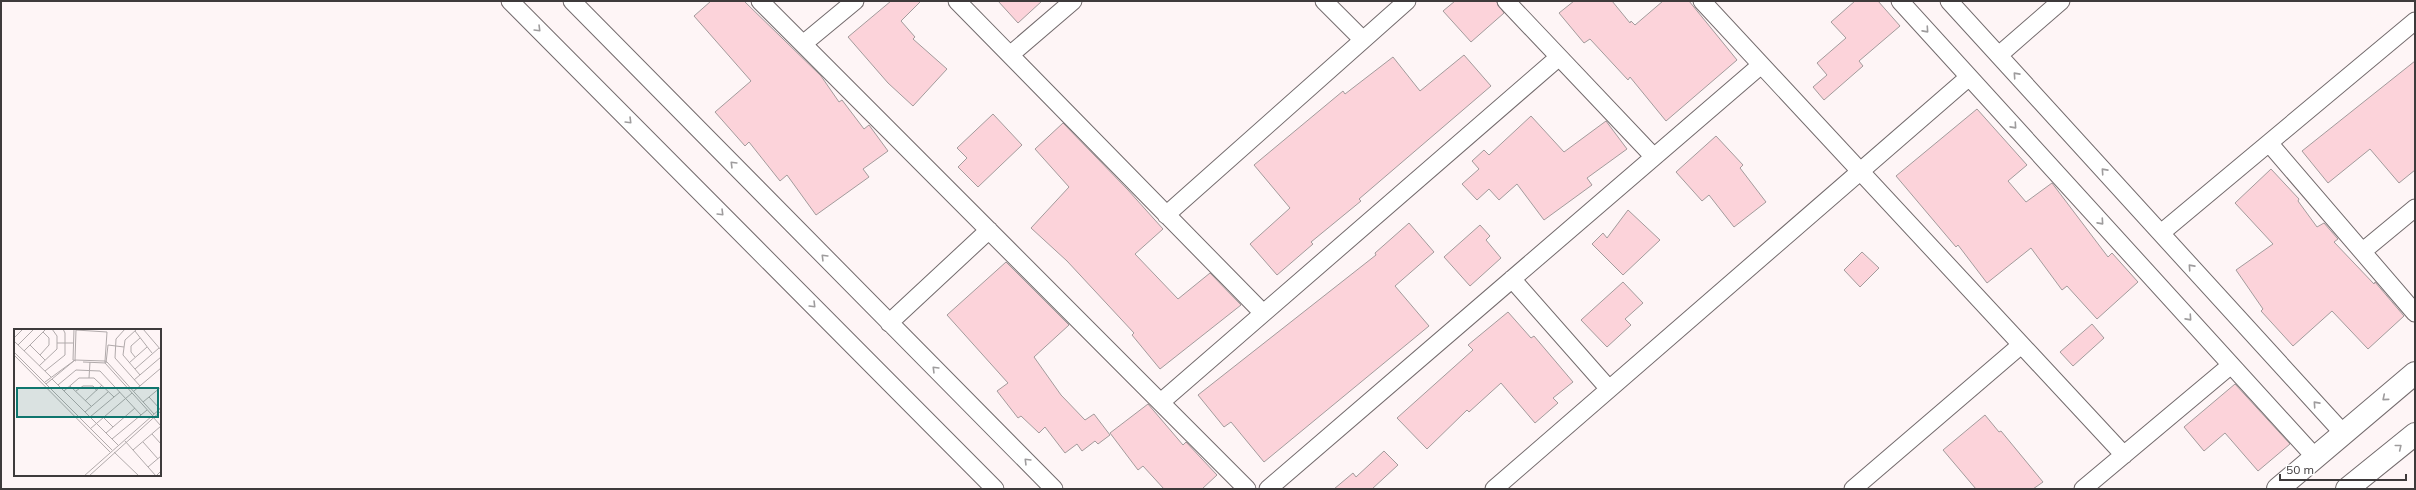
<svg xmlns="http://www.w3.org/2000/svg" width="2416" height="490" viewBox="0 0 2416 490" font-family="Mulish,sans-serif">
	<rect width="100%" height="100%" fill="#fef5f6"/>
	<path fill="#fcd3da" stroke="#a39b9c" d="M711 1H744L821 76 839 102 842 100 864 129 869 125 888 151 863 169 869 177 816 215 787 175 780 181 749 142 745 146 715 112 751 81 694 16Z
		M891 1H921L901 21 915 37 913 39 947 69 913 106 888 83 848 37Z
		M998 1H1042L1018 23Z
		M1455 1H1496L1504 13 1471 42 1443 11Z
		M1574 1H1612L1630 23 1631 21 1635 25 1663 1H1689L1737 60 1666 121 1630 77 1628 80 1590 39 1584 43 1559 13Z
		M1855 1H1878L1900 26 1859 61 1863 66 1824 100 1813 87 1827 75 1817 63 1846 38 1831 22Z
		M1464 55 1491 86 1359 199 1361 201 1311 242 1313 244 1277 275 1250 244 1290 208 1254 165 1343 91 1345 94 1393 57 1420 91Z
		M2415 61V170L2399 183 2370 149 2328 183 2302 151Z
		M1977 109 2027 165 2008 181 2026 202 2052 183 2108 257 2112 253 2138 282 2097 319 2067 286 2062 290 2031 248 1987 283 1958 245 1956 247 1896 176Z
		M993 114 1022 145 978 187 958 167 967 158 957 148Z
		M1531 116 1564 152 1606 121 1627 149 1587 178 1592 185 1544 220 1517 184 1499 200 1489 189 1477 200 1462 184 1479 169 1472 161 1484 150 1489 155Z
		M1063 123 1128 190 1163 229 1135 254 1178 299 1210 273 1241 305 1160 369 1132 335 1134 333 1067 261 1031 228 1069 187 1035 149Z
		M1716 136 1743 165 1740 168 1766 202 1734 227 1709 195 1702 201 1676 172Z
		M2271 169 2299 199 2298 201 2317 227 2324 223 2338 239 2334 242 2374 284 2375 282 2404 316 2368 349 2332 311 2293 346 2261 311 2263 309 2236 270 2273 244 2235 203Z
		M1628 210 1660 240 1623 275 1592 244 1603 233 1607 238Z
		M1409 223 1434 252 1395 286 1429 326 1264 462 1231 422 1224 427 1198 395 1376 255 1375 253Z
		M1480 225 1490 236 1486 240 1501 258 1470 286 1444 257Z
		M1862 252 1879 268 1860 287 1844 270Z
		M1006 262 1069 325 1034 357 1061 395 1085 420 1094 414 1110 435 1098 444 1095 441 1082 451 1077 444 1065 453 1045 427 1039 433 1021 416 1018 418 997 391 1008 383 947 315Z
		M1623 282 1643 303 1625 319 1631 325 1607 347 1581 320Z
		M1508 312 1531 338 1534 336 1573 382 1553 398 1558 403 1535 423 1501 383 1469 412 1467 410 1427 449 1397 418 1473 350 1468 345Z
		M2092 324 2104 338 2073 366 2060 352Z
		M2235 384 2290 444 2258 471 2225 433 2204 451 2184 427Z
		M1148 404 1183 445 1186 442 1217 475 1202 489H1164L1143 466 1138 470 1110 433Z
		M1985 415 1999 432 2001 431 2043 482 2033 489H1976L1943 450Z
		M1384 451 1398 465 1372 489H1334L1353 473 1356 477Z"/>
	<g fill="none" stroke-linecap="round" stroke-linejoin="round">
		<g stroke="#736b6d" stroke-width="19">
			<path id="street" d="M510 1 995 489
				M572 1 1054 489
				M760 1 1247 489
				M957 1 1263 313
				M1324 1 1363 40
				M1506 1 1654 157
				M1702 1 2124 455
				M1900 1 2315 457
				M1949 1 2343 433
				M803 44 855 1
				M1010 55 1073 1
				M1999 55 2061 1
				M2269 143 2415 313
				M1166 215 1407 1
				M2161 233 2415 21
				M2363 251 2415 208
				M1512 279 1609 389
				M889 323 989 230
				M1161 402 1559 57
				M1268 489 1761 65
				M1494 489 1969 77
				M1853 489 2021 345
				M2083 489 2231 365"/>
		</g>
		<g stroke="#736b6d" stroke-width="24">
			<path id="secondary" d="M2278 489 2415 373
				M2347 489 2415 434"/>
		</g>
		<use href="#street" stroke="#fff" stroke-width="17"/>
		<use href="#secondary" stroke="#fff" stroke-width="22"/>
	</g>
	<defs><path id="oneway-chevron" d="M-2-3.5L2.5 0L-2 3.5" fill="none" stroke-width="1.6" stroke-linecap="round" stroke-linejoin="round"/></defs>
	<g stroke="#9e9c9d">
		<use href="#oneway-chevron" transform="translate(538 29) rotate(45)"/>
		<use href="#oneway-chevron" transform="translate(1926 30) rotate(48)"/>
		<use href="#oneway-chevron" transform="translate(2016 75) rotate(-132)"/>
		<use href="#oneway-chevron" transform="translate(629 121) rotate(45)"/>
		<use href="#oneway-chevron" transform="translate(2014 126) rotate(48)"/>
		<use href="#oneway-chevron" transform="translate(733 164) rotate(-135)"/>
		<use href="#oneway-chevron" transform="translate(2104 171) rotate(-132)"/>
		<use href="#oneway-chevron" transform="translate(721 213) rotate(45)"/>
		<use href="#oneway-chevron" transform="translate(2101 222) rotate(48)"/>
		<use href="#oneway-chevron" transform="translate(824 257) rotate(-135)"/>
		<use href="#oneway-chevron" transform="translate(2191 267) rotate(-132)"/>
		<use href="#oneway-chevron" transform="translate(813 305) rotate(45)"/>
		<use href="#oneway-chevron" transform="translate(2189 318) rotate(48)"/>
		<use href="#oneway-chevron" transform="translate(935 369) rotate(-135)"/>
		<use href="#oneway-chevron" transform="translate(2385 398) rotate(140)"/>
		<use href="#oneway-chevron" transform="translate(2316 404) rotate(-132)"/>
		<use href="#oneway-chevron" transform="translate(2399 447) rotate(-39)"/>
		<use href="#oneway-chevron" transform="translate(1027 461) rotate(-135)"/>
	</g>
	<g transform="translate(14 329)">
		<rect width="147" height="147" fill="#fef5f6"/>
		<path fill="none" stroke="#b1aaab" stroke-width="1" d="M60 0 59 31 62 32M111 0 102 10 101 29 126 57M123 0 111 11 109 26 126 46M129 0 147 21M121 2 138 24M0 9 9 0M0 12 37 48M43 14H60M4 16 20 0M16 16 31 31M94 16 110 18M10 22 32 0M0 23 98 121M0 26 96 123M26 26 35 16V9L29 3M121 28 117 23V17L126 9M69 33 92 34 94 16M115 34 133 18M25 37 43 20V7L38 0M121 40 145 19M31 42 51 26V4L49 0M75 49 76 33M38 50 104 116M120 51 147 28M31 53 61 31 32 55M44 56 62 41 86 42 127 86M56 57 77 77M50 62 65 49H80L100 68M62 62 69 57H79L83 62M120 62 147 39M135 68 146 80M71 72 88 56M129 73 147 58M71 83 94 63M138 86 91 34V32L93 3 62 1 61 31 91 32 93 33 140 85M76 88 106 63M89 88 99 98M139 88 147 97M76 100 118 64M92 104 121 79M138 105 147 115M98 110 133 81M111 112 142 147 147 142M129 113 144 130M119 121 147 97M100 123 125 147M134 138 147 127M70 147 147 79M75 147 147 82"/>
		<path fill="#0f766e" fill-opacity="0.15" stroke="#0f766e" stroke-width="2" d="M3 59H144V88H3Z"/>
		<rect width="147" height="147" fill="none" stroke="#3e3a3b" stroke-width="2"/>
	</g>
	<rect width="2416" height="490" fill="none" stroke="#3e3a3b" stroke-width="4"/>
	<path d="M2280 474v6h126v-6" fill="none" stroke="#3e3a3b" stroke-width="2"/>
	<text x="2286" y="474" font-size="12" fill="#3e3a3b" stroke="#ffffff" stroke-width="3" paint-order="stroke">50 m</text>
</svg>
